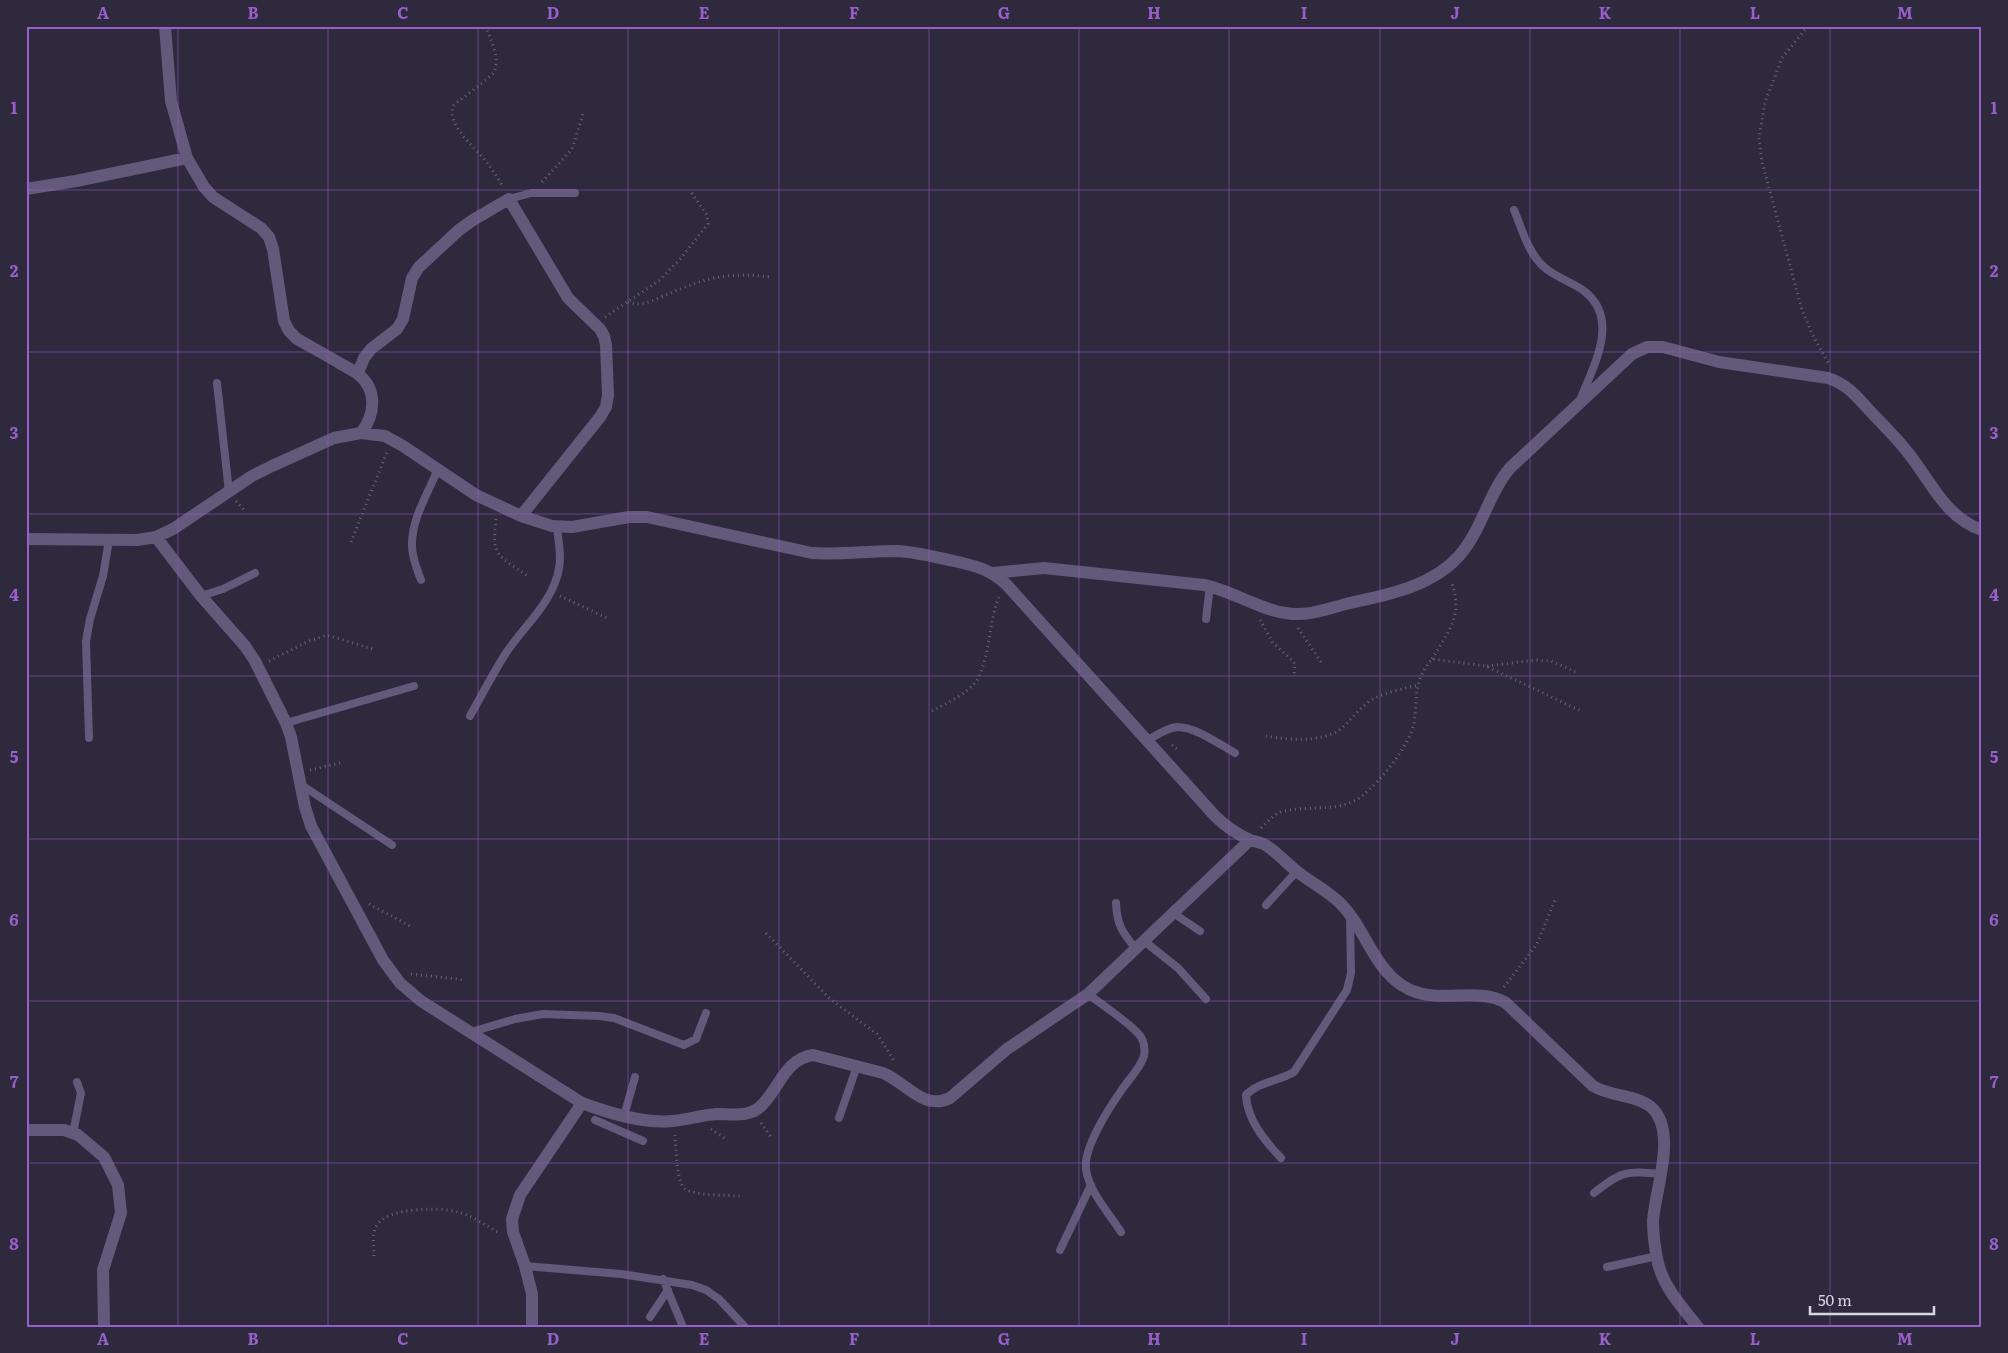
<svg xmlns="http://www.w3.org/2000/svg" width="2008" height="1353" viewBox="0 0 2008 1353" font-family="Literata,serif">
	<rect width="100%" height="100%" fill="#2f293e"/>
	<g fill="none" stroke-linecap="round" stroke-linejoin="round">
		<path stroke="#696476" stroke-width="3" stroke-dasharray="1 4" stroke-linecap="butt" d="M485 26C490 37 501 60 494 72 489 79 462 98 454 105 444 122 475 148 485 160 492 169 498 178 503 187
			M1808 26 1782 58 1765 102 1759 138 1762 162 1802 310 1814 338 1829 364
			M542 182 572 149 584 111
			M628 302C640 308 656 299 668 294 708 277 728 272 772 277
			M605 317 660 280 681 258 708 224 707 215 691 192
			M236 501 244 510
			M496 519C491 559 499 555 529 577
			M351 542 387 452
			M560 596 607 618
			M1260 620 1273 643 1293 661 1295 665 1294 676
			M1298 628 1323 665
			M1432 659C1449 630 1464 615 1451 581
			M269 661 309 641 327 635 376 650
			M1487 666 1535 660 1551 661 1576 672
			M932 711C945 704 961 697 972 686 990 669 988 621 999 597
			M1266 736C1287 740 1324 743 1342 728 1353 718 1360 707 1373 699 1386 692 1403 689 1418 685
			M1172 745 1179 751
			M310 770 344 762
			M1261 828C1268 821 1274 813 1285 811 1309 805 1341 813 1362 796 1380 782 1410 745 1414 723 1418 695 1413 682 1432 659L1486 666 1581 711
			M369 904 410 926
			M766 933 829 998 877 1034 895 1062
			M411 974 465 980
			M1504 987 1537 944 1555 900
			M761 1123 771 1137
			M711 1129 727 1140
			M675 1135C676 1146 676 1182 685 1189 695 1196 728 1195 740 1196
			M374 1256C374 1246 371 1234 377 1225 389 1207 439 1207 458 1212 473 1216 486 1226 500 1233"/>
		<path stroke="#62597b" stroke-width="8" d="M509 199 531 193H575
			M1514 210C1522 229 1528 253 1544 267 1555 277 1572 282 1584 291 1621 319 1593 367 1580 400
			M217 383 229 492
			M421 580C417 569 412 558 412 546 411 520 428 493 438 469
			M201 596 223 589 255 573
			M1206 619 1210 586
			M470 716C482 695 493 673 506 653 524 626 554 601 559 568 562 555 558 540 557 526
			M286 723 414 686
			M89 738 86 641 90 619 103 576 109 540
			M1147 740C1156 736 1166 728 1177 727 1196 727 1219 744 1235 753
			M300 784 392 845
			M1116 903C1117 925 1122 932 1136 949
			M1266 905 1297 871
			M1173 913 1200 931
			M1144 941 1178 968 1206 999
			M1088 994C1102 1005 1132 1024 1141 1037 1144 1042 1145 1050 1144 1056 1140 1069 1128 1080 1121 1091 1109 1108 1083 1148 1086 1169 1089 1192 1109 1213 1121 1232
			M471 1032 515 1019 543 1014 599 1016 614 1018 684 1045 696 1039 706 1013
			M624 1116 635 1077
			M839 1118 857 1066
			M595 1120 643 1141
			M73 1133 81 1093 77 1082
			M1281 1158C1265 1141 1247 1120 1246 1095 1258 1082 1279 1081 1294 1072L1347 990 1351 973 1350 917
			M1594 1193C1621 1171 1626 1171 1660 1174
			M1060 1250 1091 1185
			M525 1266 621 1274 692 1285 706 1290 719 1299 745 1327
			M1607 1267 1657 1256
			M663 1279 683 1327
			M650 1317 668 1290"/>
		<path stroke="#62597b" stroke-width="12" d="M165 26 171 101 187 158 204 187 213 197 261 228 269 237 273 249 284 321 289 331 297 339C311 347 326 355 341 364 346 367 353 370 358 374 378 390 375 415 361 433
			M26 189 76 181 187 158
			M358 373 364 358 371 349 397 329 403 319 412 278 419 267 459 230 473 220 509 199 568 298 600 329 604 336 606 345 608 395 606 407 600 417 521 516
			M156 537 201 596 245 646 255 661 286 723 291 737 305 807 311 826 383 960 400 983 421 1001 582 1103C609 1113 643 1124 672 1121 687 1120 701 1115 717 1114 733 1114 751 1118 763 1104 780 1086 786 1059 813 1055L883 1073C907 1083 923 1111 950 1098L1007 1049 1088 994 1250 840
			M26 539 137 540 156 537 173 529 252 476 272 466 334 438 361 433 385 436 403 446 476 495 521 516 552 526 572 527 629 517H647L812 553C840 555 868 551 897 551 917 552 935 557 954 561 976 566 989 569 1006 584L1215 816C1225 826 1237 834 1250 840 1255 842 1262 842 1267 846 1279 854 1288 865 1299 873 1312 883 1327 891 1339 902 1365 927 1372 966 1403 986 1436 1007 1475 985 1506 1003L1593 1086C1611 1097 1640 1095 1653 1109 1677 1134 1655 1190 1653 1221 1653 1234 1655 1249 1658 1263 1664 1288 1682 1307 1698 1327
			M993 573 1044 568 1204 585C1233 591 1257 609 1286 613 1306 617 1327 609 1346 604 1385 595 1430 588 1459 556 1482 530 1488 494 1510 468L1632 354 1647 347H1663L1719 362 1828 378C1847 384 1857 397 1870 411 1883 425 1897 438 1909 454 1932 483 1945 517 1982 530
			M26 1130H64L78 1135 104 1157 118 1185 121 1213 103 1270 104 1327
			M532 1327V1294L525 1266 513 1232 512 1219 520 1195 582 1103"/>
	</g>
	<path fill="none" stroke="#975fca" stroke-width="1" stroke-opacity="0.55" d="M178 26V1327M328 26V1327M478 26V1327M628 26V1327M779 26V1327M929 26V1327M1079 26V1327M1229 26V1327M1380 26V1327M1530 26V1327M1680 26V1327M1830 26V1327M26 190H1982M26 352H1982M26 514H1982M26 676H1982M26 839H1982M26 1001H1982M26 1163H1982"/>
	<rect width="2008" height="1353" fill="none" stroke="#2f293e" stroke-width="55"/>
	<path d="M1810 1306v8h124v-8" fill="none" stroke="#d8d5e3" stroke-width="2.5"/>
	<text x="1818" y="1306" font-size="15" fill="#d8d5e3" stroke="#2f293e" stroke-width="4" paint-order="stroke">50 m</text>
	<rect x="28" y="28" width="1952" height="1298" fill="none" stroke="#975fca" stroke-width="2"/>
	<g font-size="16" text-anchor="middle" font-weight="bold" fill="#975fca">
		<text x="103" y="19">A</text>
		<text x="253" y="19">B</text>
		<text x="403" y="19">C</text>
		<text x="553" y="19">D</text>
		<text x="704" y="19">E</text>
		<text x="854" y="19">F</text>
		<text x="1004" y="19">G</text>
		<text x="1154" y="19">H</text>
		<text x="1304" y="19">I</text>
		<text x="1455" y="19">J</text>
		<text x="1605" y="19">K</text>
		<text x="1755" y="19">L</text>
		<text x="1905" y="19">M</text>
		<text x="14" y="114">1</text>
		<text x="1994" y="114">1</text>
		<text x="14" y="277">2</text>
		<text x="1994" y="277">2</text>
		<text x="14" y="439">3</text>
		<text x="1994" y="439">3</text>
		<text x="14" y="601">4</text>
		<text x="1994" y="601">4</text>
		<text x="14" y="763">5</text>
		<text x="1994" y="763">5</text>
		<text x="14" y="926">6</text>
		<text x="1994" y="926">6</text>
		<text x="14" y="1088">7</text>
		<text x="1994" y="1088">7</text>
		<text x="14" y="1250">8</text>
		<text x="1994" y="1250">8</text>
		<text x="103" y="1345">A</text>
		<text x="253" y="1345">B</text>
		<text x="403" y="1345">C</text>
		<text x="553" y="1345">D</text>
		<text x="704" y="1345">E</text>
		<text x="854" y="1345">F</text>
		<text x="1004" y="1345">G</text>
		<text x="1154" y="1345">H</text>
		<text x="1304" y="1345">I</text>
		<text x="1455" y="1345">J</text>
		<text x="1605" y="1345">K</text>
		<text x="1755" y="1345">L</text>
		<text x="1905" y="1345">M</text>
	</g>
</svg>
